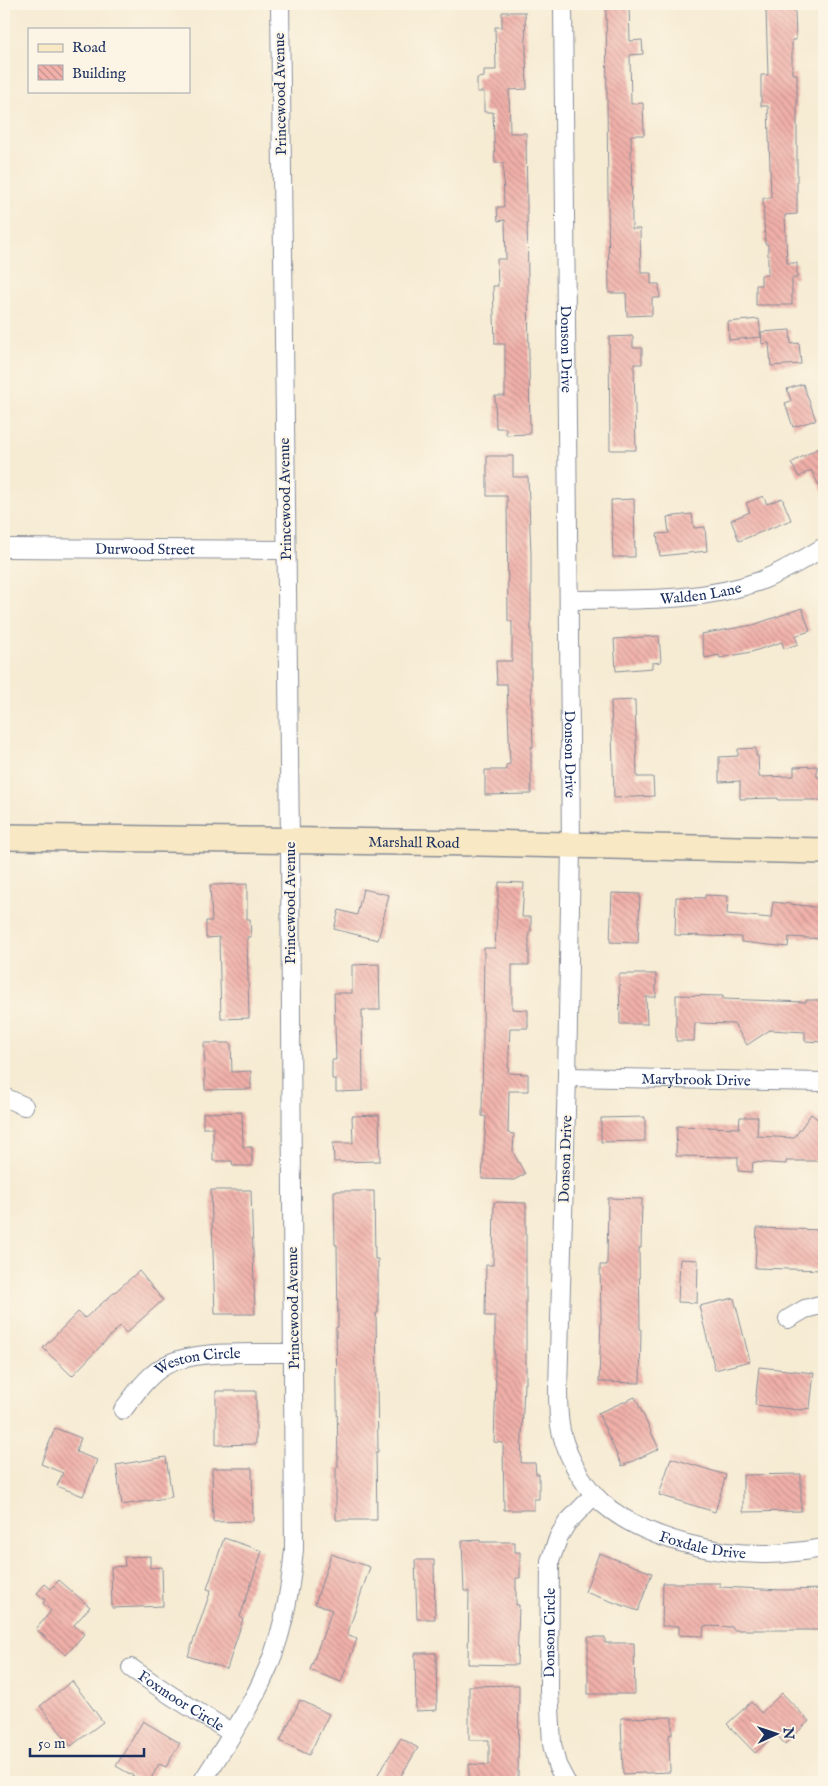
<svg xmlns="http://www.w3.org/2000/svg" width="828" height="1786" viewBox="0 0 828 1786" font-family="'IM FELL English',serif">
	<defs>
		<pattern id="building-back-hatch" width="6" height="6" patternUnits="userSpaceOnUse" patternTransform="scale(1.25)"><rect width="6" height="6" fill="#f1b0a9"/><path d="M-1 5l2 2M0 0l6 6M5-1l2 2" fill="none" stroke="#c2908d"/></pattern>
	</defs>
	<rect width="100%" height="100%" fill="#fcf5e5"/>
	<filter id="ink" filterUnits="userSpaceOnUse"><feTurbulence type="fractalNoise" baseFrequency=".02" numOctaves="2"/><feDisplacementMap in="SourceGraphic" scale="10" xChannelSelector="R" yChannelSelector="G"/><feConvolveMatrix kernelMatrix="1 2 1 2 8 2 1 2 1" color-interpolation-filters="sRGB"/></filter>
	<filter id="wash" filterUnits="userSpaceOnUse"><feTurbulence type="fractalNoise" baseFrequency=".0096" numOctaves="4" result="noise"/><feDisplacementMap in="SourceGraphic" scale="20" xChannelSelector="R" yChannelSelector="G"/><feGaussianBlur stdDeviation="1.12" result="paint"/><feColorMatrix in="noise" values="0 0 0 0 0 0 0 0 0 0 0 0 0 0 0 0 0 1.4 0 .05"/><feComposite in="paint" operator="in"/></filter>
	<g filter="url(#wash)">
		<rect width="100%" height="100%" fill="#f6ebd3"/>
		<g id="blocks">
			<path fill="url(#building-back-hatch)" d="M606 4H629L630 41 642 40 643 54 630 55 631 104 643 103 644 135H631L632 229H640L641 273H651V284H659L660 298H652V315L627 316 626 293H609Z
				M766 10H795L796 40H792V74H797V214L785 215 787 263H797V278H792V305H756V285H761V275H768V244H765L763 198H771L768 106H761V75H768Z
				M502 12H525L527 89 509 90 510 133H526L530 434 506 435V428H496L495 396H505V344H495L493 286H498L497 259H506L505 220 498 221 497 207H504L503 163H495L493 112H484V92H477V78L484 77V70H496L495 27H502Z
				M759 319 761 337 729 340 728 322Z
				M790 330 791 344 799 343 801 364 771 366 769 343 762 344 761 332Z
				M633 336V348H642V364H634L636 450H610L609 337Z
				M803 384 816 420 793 427 785 403 791 401 787 389Z
				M824 445V494L811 470 799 477 791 463Z
				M487 456H513V477H528L531 554V683L533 747H531V794L485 795V770H506V765L510 764 507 684H497L496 661H512V621H508L507 496H487Z
				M763 496 767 504 782 498 791 520 739 541 731 520 750 512 746 503Z
				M634 499 635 557H613L611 500Z
				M692 514 694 528 705 527 707 551 660 556 657 534 669 533 667 517Z
				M802 608 810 631 795 636 798 644 784 649 782 642 751 652 720 658 719 655 705 658 701 634 753 625Z
				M659 636 661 662 652 663V668L616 671 614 639Z
				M635 700 637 777H653L654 796 614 798 611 701Z
				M756 748V756H758L759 777 794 776V767L817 766V777H824V800H778V798L740 799V781L719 782V757L738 756V749Z
				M499 882 524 883 522 917H531V931H529V965H512V1009L528 1010V1028H510L508 1073 528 1074V1091H509L508 1133 514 1134 513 1152 525 1174 514 1180 482 1179 486 1117 482 1116 484 948H495Z
				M247 884V919H250L251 937H247L249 1018 221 1019 219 937 206 938V921H212L210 885Z
				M363 889 389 895 378 940 334 929 339 910 357 915Z
				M612 893 640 894 638 943 610 942Z
				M705 895 728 896 727 914 771 918 773 902 824 908V939L789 937 788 947 741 942V937L675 935 676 897 705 898Z
				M379 964 380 1010H362L363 1091 336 1092V1079H332V1060H336L334 993H352V965Z
				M619 974H656V997H646L647 1024H620Z
				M676 995 723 996V999L806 1002V1000H824V1042L805 1041V1032L770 1030 747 1045 734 1024 695 1023 694 1041H676Z
				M204 1043H231L232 1072 251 1071V1089L205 1090Z
				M242 1112 243 1147H252V1166H233L232 1161H213V1128H203V1113Z
				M811 1114 824 1124V1161H786V1164L753 1162 752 1172 738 1171V1157L676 1156 677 1126 739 1128 740 1117H758L757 1136 794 1138Z
				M379 1115 380 1161 334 1162 333 1143H353L352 1116Z
				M645 1117V1141L601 1142V1118Z
				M211 1190H251L255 1314H215Z
				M334 1191H374L375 1259H378V1313H376L378 1452H376L377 1520H336V1467H338L336 1327H338L337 1245H335Z
				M608 1198 642 1199 641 1248H639L640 1329H641L640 1383 599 1382 601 1318 600 1265H607Z
				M494 1202 526 1203V1384L524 1383 521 1463H535L536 1474H539V1499H534V1510H504L503 1443 494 1442 496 1379H495V1316H485L486 1265H493Z
				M757 1228 824 1230 823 1270 755 1268Z
				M680 1259 698 1260 697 1303 678 1302Z
				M139 1271 163 1300 126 1333 120 1326 72 1376 43 1348 78 1312 85 1318Z
				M734 1298 750 1361 715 1370 699 1306Z
				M759 1367 814 1373 810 1408 800 1410 755 1405Z
				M216 1391H256V1444L216 1445Z
				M635 1397 659 1449 622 1466 598 1413Z
				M55 1428 81 1438 76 1452 97 1460 83 1496 57 1486 63 1473 41 1464Z
				M166 1457 172 1497 122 1505 116 1465Z
				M671 1458 726 1475 715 1512 659 1495Z
				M212 1468H252L253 1521 213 1522Z
				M801 1474V1511L743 1512V1475Z
				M224 1538 262 1551 240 1617 243 1619 227 1669 188 1656 211 1590 207 1589Z
				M480 1540V1542H515V1552H520V1578H516V1605H519L517 1665 468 1664 469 1591H464L462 1541Z
				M599 1553 652 1573 638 1611 585 1592Z
				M331 1554 370 1567 347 1635 357 1639 341 1682 310 1670 332 1610 315 1604Z
				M150 1556V1568L162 1567 163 1606 112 1608 111 1567 125 1566 124 1557Z
				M415 1560H434L435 1619H417Z
				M59 1580 90 1607 74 1625 84 1634 66 1655 36 1629 51 1611 43 1603 45 1600 37 1593 45 1584 51 1589Z
				M663 1583H720V1587L783 1590 824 1589V1630H733V1627L704 1626 703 1636 679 1635V1626H662Z
				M588 1637H605V1643H634L635 1694H588Z
				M415 1653H436L437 1710 416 1711Z
				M72 1681 103 1722 71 1746 40 1706Z
				M519 1685 518 1782H469V1764L489 1765V1740H469V1686Z
				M782 1693 809 1721 785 1744 776 1734 755 1753 727 1724 751 1702 761 1713Z
				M300 1700 329 1714 309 1755 280 1741Z
				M672 1717V1734L669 1735 670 1772 623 1774 621 1718Z
				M143 1721 180 1743 166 1767 159 1764 149 1782H144L116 1766Z
				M401 1738 418 1748 397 1782H373Z"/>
		</g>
	</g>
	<g filter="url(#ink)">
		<use href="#blocks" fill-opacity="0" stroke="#888d98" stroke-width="1"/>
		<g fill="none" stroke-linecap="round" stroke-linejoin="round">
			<g stroke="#888d98" stroke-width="20">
				<g id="street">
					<path id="s1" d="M563 4 571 846 567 1077 558 1389C558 1403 558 1417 561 1431 568 1460 587 1493 611 1510 652 1540 717 1555 767 1554 787 1554 805 1551 824 1548"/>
					<path id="s2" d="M4 548 286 550"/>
					<path id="s3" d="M569 600C633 599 699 603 760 581 782 572 803 560 824 547"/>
					<path id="s4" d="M567 1077 824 1082"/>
					<path d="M4 1097 24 1106"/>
					<path d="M788 1319 805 1309 824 1304"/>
					<path id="s5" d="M123 1410C134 1395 146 1378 161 1368 190 1348 258 1354 293 1353"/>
					<path id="s6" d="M131 1668 172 1696 232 1733"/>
					<path d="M202 1782C222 1750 245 1717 261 1683 282 1641 290 1595 294 1549L290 841 280 4"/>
					<path id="s7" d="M566 1782 557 1765 552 1744 549 1690 550 1561 559 1536 567 1523 594 1495"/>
				</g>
			</g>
			<g stroke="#888d98" stroke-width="28">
				<g id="secondary">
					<path id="s8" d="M4 837 479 843 824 851"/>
				</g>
			</g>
			<use href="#street" stroke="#fff" stroke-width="18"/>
			<use href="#secondary" stroke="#f8e8c3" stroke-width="25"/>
		</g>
	</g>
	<g text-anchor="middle" stroke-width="4" stroke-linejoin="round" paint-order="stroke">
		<g font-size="15" fill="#1b2f5e" stroke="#fcf5e5">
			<text transform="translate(280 94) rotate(-91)" y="5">Princewood Avenue</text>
			<text dy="5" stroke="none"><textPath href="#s1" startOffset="345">Donson Drive</textPath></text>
			<text transform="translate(285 499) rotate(-91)" y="5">Princewood Avenue</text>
			<text dy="5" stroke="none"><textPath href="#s2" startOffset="141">Durwood Street</textPath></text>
			<text dy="5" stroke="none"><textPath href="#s3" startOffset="132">Walden Lane</textPath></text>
			<text dy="5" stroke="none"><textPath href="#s1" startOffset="750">Donson Drive</textPath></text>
			<text dy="5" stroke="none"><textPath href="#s8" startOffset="410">Marshall Road</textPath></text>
			<text transform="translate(290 903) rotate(-90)" y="5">Princewood Avenue</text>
			<text dy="5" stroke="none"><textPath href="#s4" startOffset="129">Marybrook Drive</textPath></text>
			<text transform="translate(565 1159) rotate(-88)" y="5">Donson Drive</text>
			<text transform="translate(293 1308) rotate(-91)" y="5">Princewood Avenue</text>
			<text dy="5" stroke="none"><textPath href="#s5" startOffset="95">Weston Circle</textPath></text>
			<text dy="5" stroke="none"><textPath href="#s1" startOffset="1622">Foxdale Drive</textPath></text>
			<text dy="5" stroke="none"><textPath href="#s7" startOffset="152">Donson Circle</textPath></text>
			<text dy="5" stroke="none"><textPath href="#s6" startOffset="60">Foxmoor Circle</textPath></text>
		</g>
	</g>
	<rect width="828" height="1786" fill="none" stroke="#fcf5e5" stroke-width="20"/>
	<rect x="28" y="28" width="162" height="65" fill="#fcf5e5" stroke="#a2a6af"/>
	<rect x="38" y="44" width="25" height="8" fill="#f8e8c3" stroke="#a2a6af"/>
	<text x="72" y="52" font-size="15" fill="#1b2f5e">Road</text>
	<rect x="38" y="65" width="25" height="15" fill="url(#building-back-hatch)" stroke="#a2a6af"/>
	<text x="72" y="78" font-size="15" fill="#1b2f5e">Building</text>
	<g transform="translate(776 1734) rotate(87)" stroke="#fcf5e5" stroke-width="4" paint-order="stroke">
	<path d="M0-4L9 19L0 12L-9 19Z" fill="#1b2f5e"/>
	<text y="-8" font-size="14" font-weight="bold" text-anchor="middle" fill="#1b2f5e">N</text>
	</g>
	<path d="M30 1748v8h114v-8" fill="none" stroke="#1b2f5e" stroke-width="2.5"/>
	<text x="38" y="1748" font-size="15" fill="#1b2f5e" stroke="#fcf5e5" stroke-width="4" paint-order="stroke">50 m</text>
</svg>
